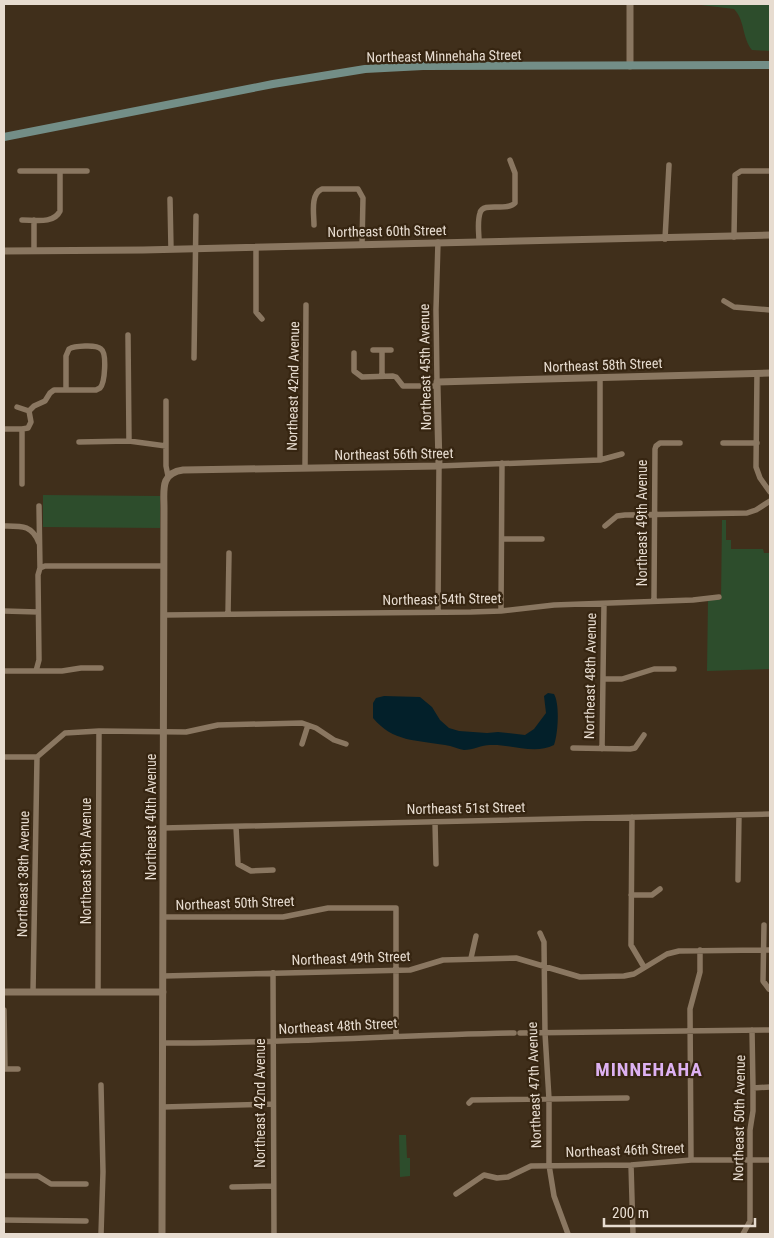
<svg xmlns="http://www.w3.org/2000/svg" width="774" height="1238" viewBox="0 0 774 1238" font-family="'Roboto Condensed',sans-serif">
	<rect width="100%" height="100%" fill="#402f1b"/>
	<path fill="#2d4d2c" d="M693 4H770V51L752 50C742 38 745 20 734 9Z
		M43 495 160 496V528L43 527Z
		M722 520H726V540H731V549H763L764 553H770V669L707 671 708 600H721Z
		M399 1135H406L407 1158H410V1176L400 1177Z"/>
	<path fill="#03202a" d="M548 693 554 694C560 704 558 734 554 745 534 755 512 744 490 745 482 745 473 750 464 750 458 749 452 746 445 745 416 740 393 742 373 718V703L376 698 384 696 420 697 432 707 440 720 449 728 459 731 487 733 498 732 525 735 534 729 546 713 544 696Z"/>
	<g fill="none" stroke-linecap="round" stroke-linejoin="round">
		<path stroke="#8a7761" stroke-width="5.5" d="M20 171H87
			M170 199 171 249
			M22 220C35 220 54 224 60 211V171
			M314 225C314 214 310 194 322 189H358L363 198 362 244
			M734 237 735 175 741 171H770
			M665 239 669 165
			M479 241C479 233 477 222 480 213 483 201 507 212 515 203V173L510 160
			M256 247V312L262 319
			M34 251V220
			M724 301 734 307 770 310
			M128 335 129 441
			M373 350H391
			M354 353V371L362 377 393 376 396 377 403 386H437
			M194 358 196 216
			M757 373 756 467 760 478 770 492
			M382 375V350
			M600 378V460
			M437 382 436 310 438 242
			M166 401V466L168 476
			M17 407 29 411
			M4 429H22L28 428 31 422 29 411 34 406 45 401 50 393 54 390H96L100 388C105 383 107 353 101 349 96 344 74 346 69 349L66 356V389
			M22 429V484
			M79 442 129 441 166 446
			M723 443H757
			M305 468 306 305
			M4 526C22 526 32 525 39 543
			M605 526 617 516 625 515 747 513 756 510 770 501
			M502 539H542
			M40 568 45 566H164
			M654 601 655 449 656 446 660 443H680
			M4 611 38 612
			M501 611 502 463
			M438 612 439 466 600 460 622 454
			M228 614 229 553
			M164 615 471 612 501 611 554 605 693 600 719 597
			M4 671H62L81 668H101
			M36 671 39 660 38 575 40 568 39 506
			M603 679H622L654 669H674
			M302 744 308 725
			M573 748 630 749 635 748 644 735
			M602 749 604 604
			M4 757H37L65 733 99 731 186 732 218 725 302 723 316 728 334 740 346 744
			M632 817 631 945 644 967
			M435 822 436 864
			M236 827 238 864 251 871 273 870
			M163 828 770 814
			M738 880 739 815
			M631 895H652L660 889
			M163 917H283L328 908H396V1036
			M764 925 763 981 769 989
			M540 933 544 942 545 1033 549 1099V1165L554 1196 568 1234
			M471 958 476 936
			M273 973 274 1234
			M163 976 410 970 443 960 516 958 580 977 624 976 634 974 667 954 679 951 770 950
			M33 992 37 757
			M98 992 99 731
			M4 1010 5 1069
			M520 1033 770 1030
			M163 1043C280 1044 397 1035 514 1033
			M4 1069H18
			M101 1085 103 1172 101 1234
			M753 1088 770 1087
			M469 1103 472 1100 627 1098
			M163 1107 273 1104
			M691 1160 690 1009 700 972V950
			M631 1165 633 1234
			M4 1176H38L51 1184H86
			M232 1187 273 1186
			M456 1194 484 1175 497 1178 508 1177 531 1166 631 1165 691 1160H770
			M4 1220 86 1221
			M743 1234 750 1221V1130L753 1111V1088L752 1030"/>
		<path stroke="#8a7761" stroke-width="7" d="M630 66V4
			M4 251 143 250 770 235
			M4 992H163
			M162 1234 164 508C164 490 160 473 183 470L439 466 437 382 770 373"/>
		<path stroke="#738e87" stroke-width="8" d="M4 137 273 84 365 69 423 66 770 65"/>
	</g>
	<g text-anchor="middle" stroke-width="4.5" stroke-linejoin="round" paint-order="stroke">
		<g font-size="14" fill="#e7dcd0" stroke="#362511">
			<text transform="translate(444 56) rotate(-1)" y="5">Northeast Minnehaha Street</text>
			<text transform="translate(387 231) rotate(-1)" y="5">Northeast 60th Street</text>
			<text transform="translate(603 365) rotate(-2)" y="5">Northeast 58th Street</text>
			<text transform="translate(425 367) rotate(-91)" y="5">Northeast 45th Avenue</text>
			<text transform="translate(293 386) rotate(-89)" y="5">Northeast 42nd Avenue</text>
			<text transform="translate(394 454) rotate(-1)" y="5">Northeast 56th Street</text>
			<text transform="translate(642 523) rotate(-90)" y="5">Northeast 49th Avenue</text>
			<text transform="translate(442 599) rotate(-1)" y="5">Northeast 54th Street</text>
			<text transform="translate(590 676) rotate(-89)" y="5">Northeast 48th Avenue</text>
			<text transform="translate(466 808) rotate(-1)" y="5">Northeast 51st Street</text>
			<text transform="translate(151 817) rotate(-90)" y="5">Northeast 40th Avenue</text>
			<text transform="translate(86 861) rotate(-90)" y="5">Northeast 39th Avenue</text>
			<text transform="translate(23 874) rotate(-89)" y="5">Northeast 38th Avenue</text>
			<text transform="translate(235 903) rotate(-2)" y="5">Northeast 50th Street</text>
			<text transform="translate(351 958) rotate(-2)" y="5">Northeast 49th Street</text>
			<text transform="translate(338 1026) rotate(-3)" y="5">Northeast 48th Street</text>
			<text transform="translate(534 1085) rotate(-92)" y="5">Northeast 47th Avenue</text>
			<text transform="translate(260 1103) rotate(-90)" y="5">Northeast 42nd Avenue</text>
			<text transform="translate(739 1118) rotate(-89)" y="5">Northeast 50th Avenue</text>
			<text transform="translate(625 1150) rotate(-2)" y="5">Northeast 46th Street</text>
		</g>
		<g font-size="19" font-weight="bold" letter-spacing="1" fill="#ddb1f1" stroke="#362511">
			<text x="649" y="1076">MINNEHAHA</text>
		</g>
	</g>
	<rect width="774" height="1238" fill="none" stroke="#e7dcd0" stroke-width="10"/>
	<path d="M604 1218v8h151v-8" fill="none" stroke="#e7dcd0" stroke-width="2.5"/>
	<text x="612" y="1218" font-size="15" fill="#e7dcd0" stroke="#362511" stroke-width="4" paint-order="stroke">200 m</text>
</svg>
